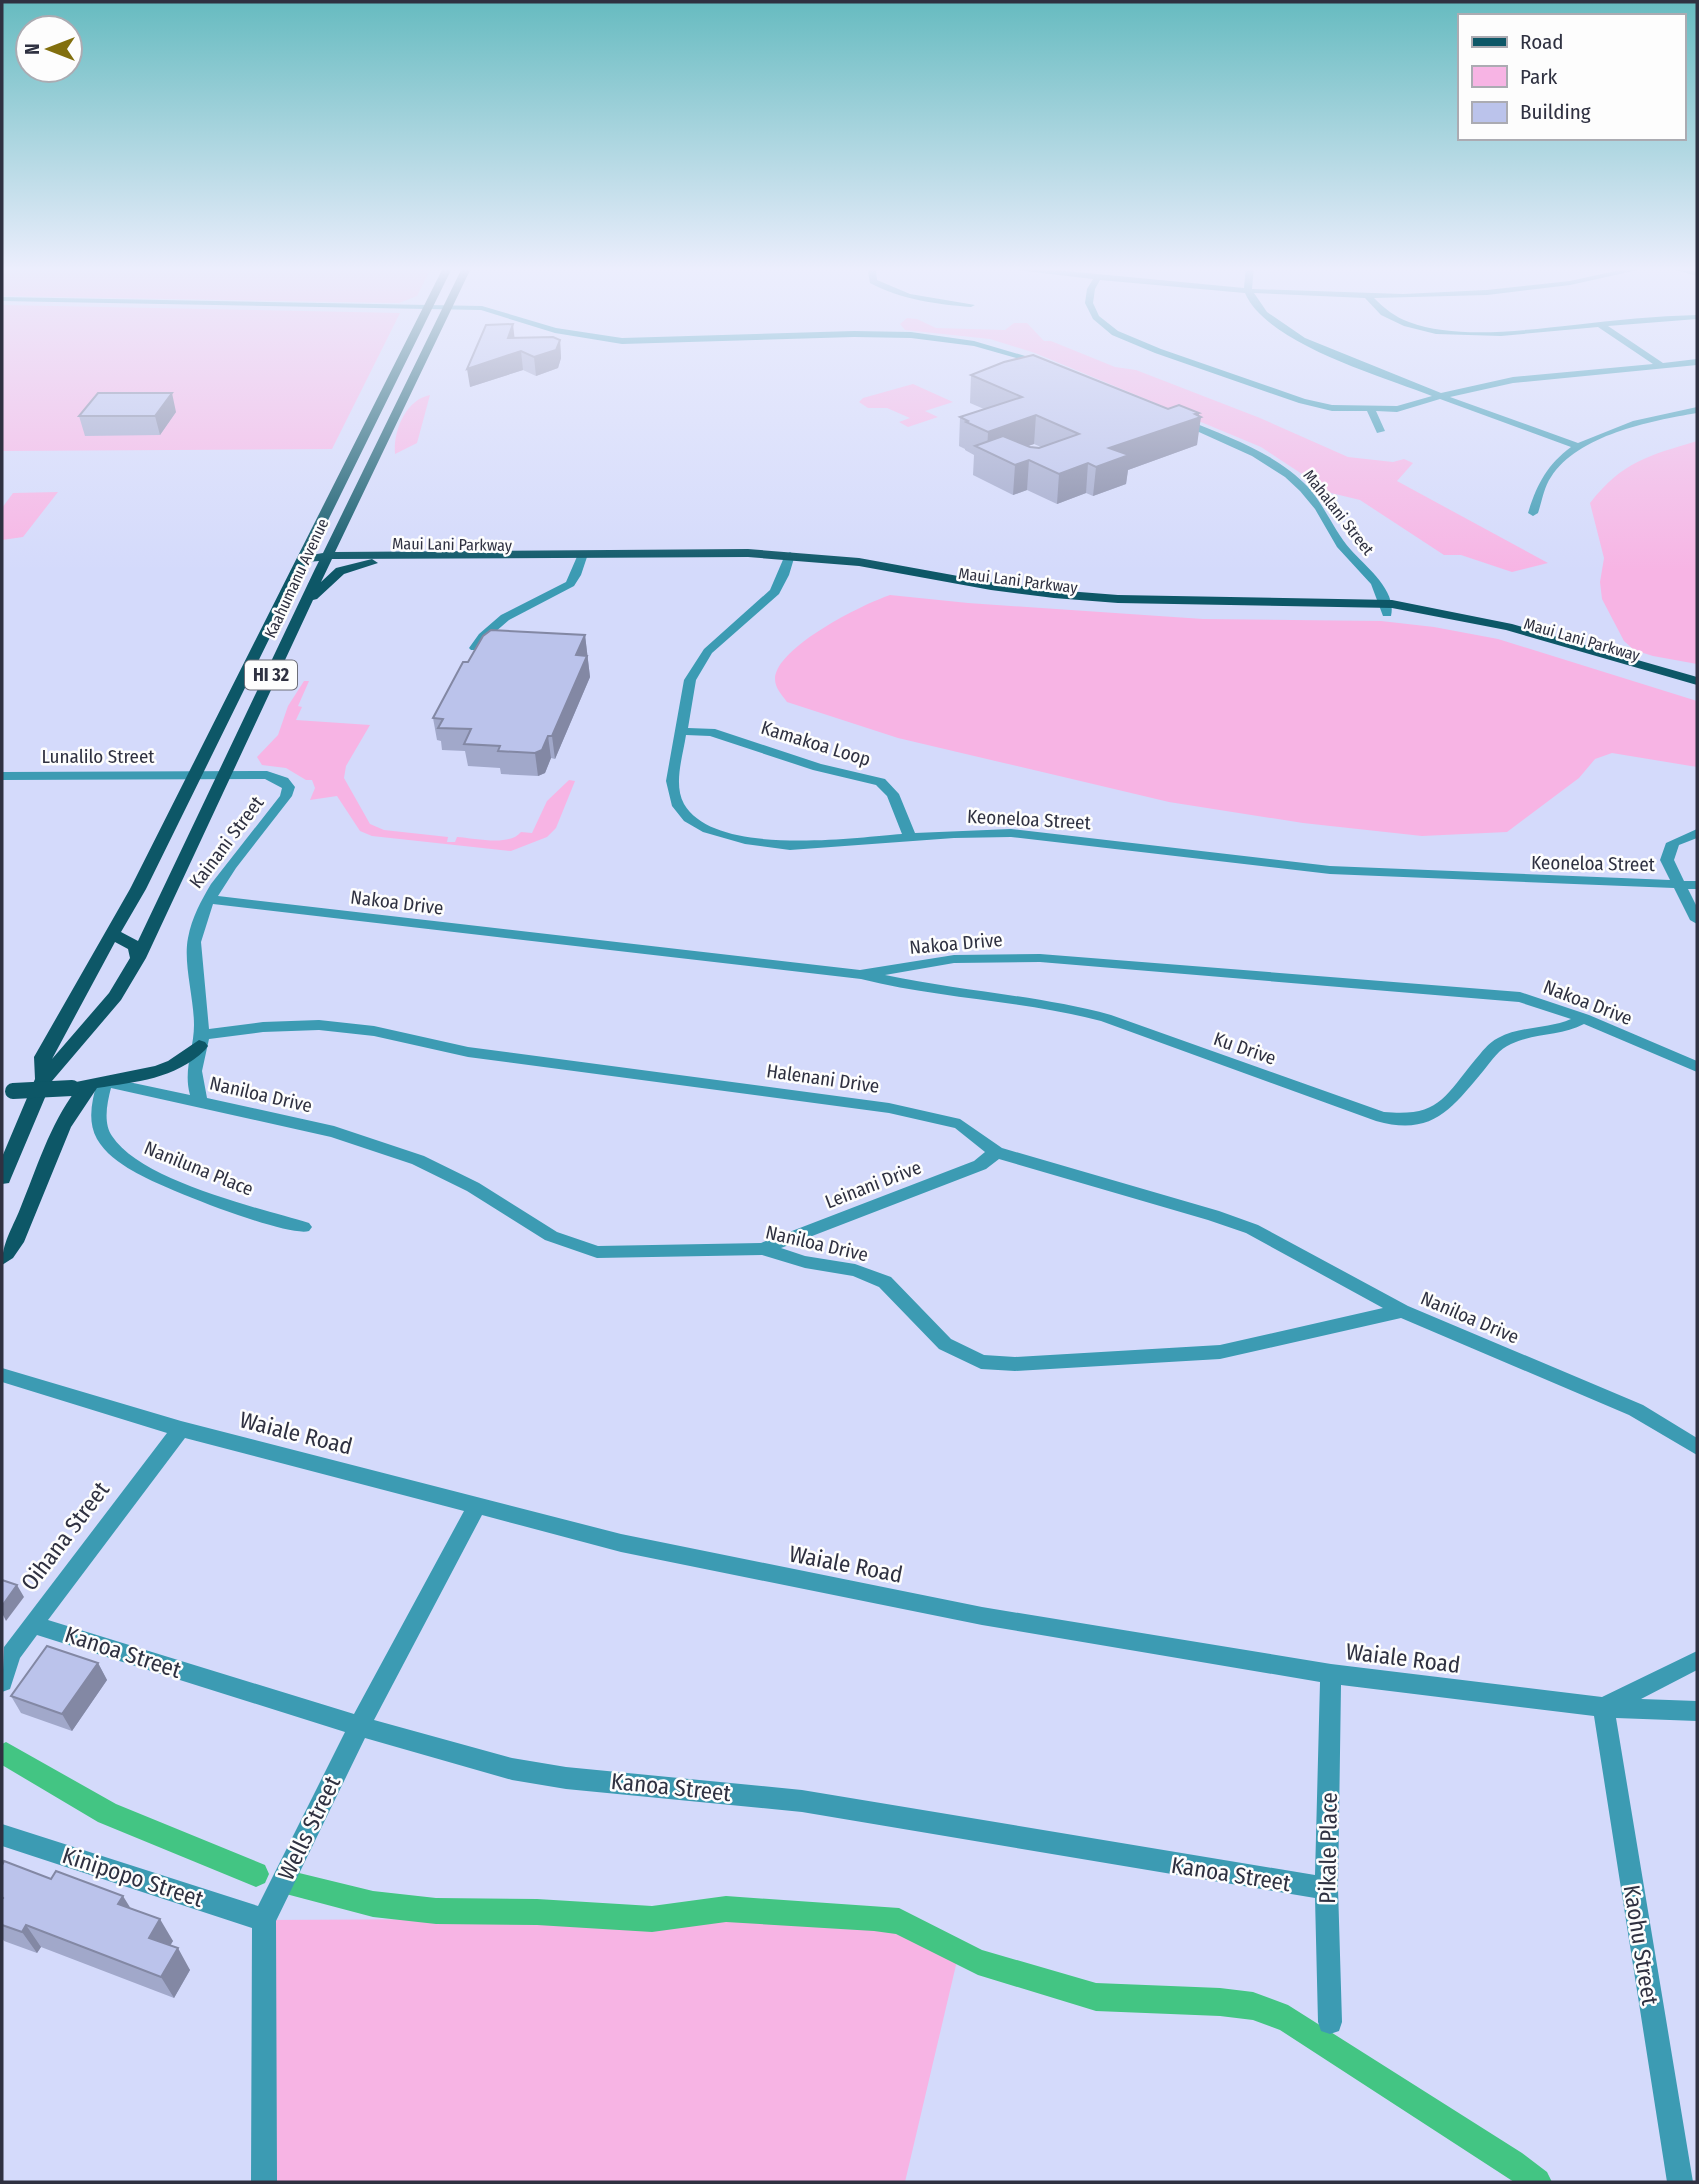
<svg xmlns="http://www.w3.org/2000/svg" width="1699" height="2184" viewBox="0 0 1699 2184" font-family="'Fira Sans Condensed',sans-serif">
	<rect width="100%" height="100%" fill="#d4dafb"/>
	<path fill="#f7b4e4" d="M2 266H432L417 296 399 303 2 296Z
		M2 305 400 313 332 449 2 451Z
		M907 318 917 319 936 328 1005 330 1014 323H1027L1044 341H1051L1115 367 1136 370 1260 418 1348 457 1393 462 1404 459 1413 463 1397 481 1548 563 1512 572 1461 555H1444L1360 500 1331 493 1261 447 1035 353 990 339 905 330 900 324Z
		M913 384 953 402 925 411 938 417 908 427 899 422 910 418 887 408H868L859 402 863 398Z
		M430 395 417 443 395 454C393 432 405 400 430 395Z
		M1697 441V664L1653 656 1634 650 1624 641 1602 599 1600 582 1604 558 1590 503C1623 461 1648 456 1697 441Z
		M58 492 23 537 2 540V508L13 493Z
		M890 595 968 603 1203 619 1381 621 1434 627 1498 639 1697 701V767L1612 753 1595 759 1579 778 1507 832 1422 836 1303 823 1169 802 898 738 787 702C782 695 775 688 775 679 776 647 863 604 890 595Z
		M304 681H309L298 706 302 707 296 720 370 725 346 766 344 778 370 824 384 830 448 837 447 842H455L457 837C475 838 509 847 521 832L532 833 547 801 569 780 575 781 556 828 547 837 511 851 372 836 360 831 337 796 310 800 315 788 312 780H306L286 768 262 765 257 757 278 735 288 706Z
		M880 1917 960 1948 905 2182H264V1920Z"/>
	<g fill="none" stroke-linecap="round" stroke-linejoin="round">
		<path fill="#43c583" fill-rule="evenodd" d="M6 1742 116 1804 265 1865 269 1874 265 1883 256 1887 98 1822 2 1765V1744Z
			M295 1872 373 1891 436 1898 537 1899 652 1906 726 1896 899 1908 982 1950 1096 1983 1220 1988 1253 1992 1288 2005 1522 2153 1547 2172 1552 2182H1514L1280 2030 1253 2020 1220 2016 1096 2011 978 1975 896 1934 874 1931 726 1922 652 1932 537 1925 436 1924 373 1917 286 1894 282 1885 286 1876Z"/>
		<path fill="#3c9bb3" fill-rule="evenodd" d="M871 266H879L876 272 877 280 910 294 975 305 971 307C936 304 902 300 870 283L868 272Z
			M981 266H1013L1244 288 1246 266H1254L1252 289 1403 294 1487 290 1570 281 1638 266H1656L1570 285 1487 295 1374 298C1385 309 1395 317 1409 322 1457 340 1525 330 1574 325 1615 320 1656 316 1697 315V319L1608 326 1663 363 1697 359V365L1513 383 1450 397 1578 443 1633 421 1697 407V413C1650 421 1578 435 1551 477 1544 487 1542 501 1538 513L1533 516 1528 513C1537 484 1547 465 1571 447L1440 399 1397 412 1376 411 1385 431 1377 433 1367 411H1332L1299 403 1155 353 1112 335 1093 319 1085 303 1087 289 1093 279ZM1100 280 1245 293C1267 344 1382 376 1432 396L1397 406 1332 405 1305 399 1161 349 1118 331 1099 316 1093 303 1095 289ZM1254 293 1365 298 1381 315 1404 326 1436 334 1501 336 1598 327 1653 364 1513 377 1441 393 1305 338 1267 312Z
			M1661 266H1676L1697 272V276Z
			M2 297 482 306 556 328 622 338 854 331 911 332 974 341 1049 363 1045 366 974 346 911 338 854 337 622 344 555 333 481 310 2 301Z
			M1179 419H1185C1228 437 1276 453 1308 487 1325 506 1334 531 1351 550 1366 567 1397 590 1391 616H1383L1371 584 1337 547 1315 509 1300 491 1285 477 1252 456 1179 423Z
			M579 552 588 554 581 575 574 586 509 620 487 639 479 650H471L469 648 479 634 501 615 566 582Z
			M790 552 795 555 789 575 779 594 712 653 696 680 688 728 715 729 821 764 885 779 899 794 915 833 1011 829 1330 866 1670 880 1660 860 1666 843 1697 829V838L1679 845 1674 860 1684 881H1697V889H1688L1697 907V924L1690 920 1674 888 1330 874 1011 837 954 838 790 850 745 844 703 832 684 821 672 806 666 781 684 680 704 649 770 590 785 555ZM686 735 710 736 813 770 876 785 887 796 902 834C851 838 715 857 684 804 673 784 683 756 686 735Z
			M267 771 288 778 295 787 292 796 236 868 218 896 860 970 954 955 1040 954 1520 992 1589 1015 1697 1061V1072L1584 1024C1561 1036 1534 1033 1511 1044 1499 1049 1492 1060 1484 1070 1452 1108 1433 1137 1376 1121L1101 1021C1022 1000 940 999 861 979L213 904 201 942 209 1029 263 1022 319 1020 374 1026 468 1047 889 1103 960 1119 1002 1148 1219 1211 1258 1225 1408 1306 1643 1405 1697 1438V1455L1629 1415 1401 1318 1220 1359 1015 1371 981 1369 939 1349 879 1287 853 1276 805 1268 762 1255 597 1258 545 1240 467 1191 412 1164 331 1137 111 1088C107 1103 103 1123 112 1136 141 1181 259 1208 309 1223L312 1227 309 1231C287 1238 157 1186 133 1171 119 1163 105 1153 97 1139 87 1121 92 1101 97 1082L105 1077 190 1095C183 1070 194 1049 194 1025 194 998 183 963 188 938 192 917 201 901 211 884L280 796 282 788 265 779 2 780V772ZM1040 962 1519 1002 1571 1019C1548 1029 1520 1026 1498 1038 1488 1043 1482 1052 1475 1060 1443 1099 1438 1117 1384 1112L1111 1015C1037 995 960 991 885 975L954 963ZM319 1030 374 1036 468 1057 889 1113 955 1128 985 1152 974 1161 761 1243 598 1246 557 1232 479 1183 424 1156 334 1126 207 1098 202 1071 209 1039 263 1032ZM999 1159 1208 1220 1246 1233 1383 1308 1220 1345 1015 1357 984 1355 951 1339 891 1277 855 1264 805 1256 781 1248 986 1169Z
			M2 1368 181 1421 621 1534 982 1607 1331 1664 1602 1697 1697 1651V1670L1641 1699 1697 1701V1721L1616 1718 1693 2182H1667L1594 1716 1341 1685 1338 1888 1342 2022 1339 2031 1330 2034 1321 2031 1318 2022 1315 1898 802 1812 566 1789 512 1780 365 1738 276 1921 277 2182H251L252 1928 2 1846V1824L258 1906 345 1732 37 1635 20 1658 10 1689 2 1692 4 1647 167 1433 2 1382ZM185 1438 464 1511 354 1714 48 1620ZM482 1515 621 1552 982 1625 1320 1682 1315 1875 802 1790 566 1767 512 1758 374 1720Z"/>
		<path fill="#0d5767" fill-rule="evenodd" d="M444 266H453L311 555 323 553 463 266H472L335 552 748 549 859 558 991 582 1054 590 1118 595 1392 600 1512 624 1697 677V685L1506 630 1392 608 1118 603 1054 598 991 590 859 566 748 557 332 559 321 582 336 568 372 559 378 563 344 574 317 599 313 600 146 958 121 1000 52 1081 11 1178 9 1183 2 1184V1157L35 1079 34 1057 130 889ZM319 561 315 569 138 941 121 932 146 889 307 562ZM115 942 128 949 130 958 109 993 52 1059Z
			M199 1040 205 1042 208 1046 205 1050C175 1079 136 1082 97 1088L71 1127 24 1242 13 1258 2 1265C2 1243 12 1229 20 1209 37 1168 49 1126 76 1090L73 1086 76 1082 155 1066 168 1061Z"/>
		<path stroke="#0d5767" stroke-width="16" d="M13 1091 72 1088"/>
	</g>
	<path fill="#a1a8ca" fill-rule="evenodd" d="M514 337 560 340 561 358 558 368 536 376 523 370 470 387Z
		M971 375 1168 409 1199 413 1197 445 1128 470 1126 484 1093 496 1086 493 1057 504 1027 490 1013 495 973 475 974 455 965 450V449L959 446 960 417 984 409 970 403ZM1034 444 1041 447 1039 448 1027 446Z
		M176 412 160 435 85 436 79 416Z
		M585 635 590 677 555 759 551 758 545 773 538 776 501 774 500 768 468 766 465 751 442 750 441 741 437 740 433 718Z
		M98 1663 107 1680 72 1731 21 1713 11 1696Z
		M2 1865 131 1909 173 1941 170 1945 190 1970 174 1998 41 1947 37 1953 4 1941 2 1938Z"/>
	<path fill="#8388a4" d="M513 324 515 342 521 351 523 370 470 387 467 369 508 338Z
		M560 340 561 358 558 368 536 376 534 357Z
		M172 393 176 412 160 435 155 416Z
		M1199 413 1198 418 1201 417 1197 445 1128 470 1126 484 1093 496 1096 467 1109 448Z
		M1036 415 1034 444 997 457 987 452 988 432Z
		M1029 460 1027 490 1013 495 1015 465Z
		M1088 463 1086 493 1057 504 1059 474Z
		M585 635 590 677 555 759 552 736 576 655Z
		M548 736 551 758 545 773 538 776 535 753Z
		M17 1585 24 1597 6 1621 2 1613V1606Z
		M98 1663 107 1680 72 1731 62 1714Z
		M123 1896 136 1917 118 1904Z
		M160 1919 173 1941 162 1959 149 1938Z
		M26 1925 41 1947 37 1953 22 1932Z
		M178 1948 190 1970 174 1998 161 1977Z"/>
	<path fill="#bbc3eb" stroke="#8388a4" stroke-width="2" d="M513 324 508 338 553 337 560 340 556 350 534 357 521 351 467 369 486 325Z
		M1033 355 1168 409 1179 405 1199 413 1195 414 1201 417 1109 448 1129 455 1096 467 1088 463 1059 474 1029 460 1015 465 975 446 1003 436 1030 447 1039 448 1079 434 1036 415 988 432 966 422 968 421 960 417 1022 397 971 375 1004 362Z
		M98 393H172L155 416H79Z
		M491 630 585 635 576 655 587 656 552 736H548L542 750 535 753 498 751 500 746 464 744 471 729 438 728 443 719 433 718 463 662H468L483 636Z
		M2 1580 17 1585 2 1606Z
		M47 1646 98 1663 62 1714 11 1696Z
		M4 1861 51 1879 56 1871 123 1896 118 1904 160 1919 149 1938 178 1948 161 1977 26 1925 22 1932 2 1925V1899L3 1898 2 1897V1865Z"/>
	<linearGradient id="sky" x2="0" y2="1"><stop stop-color="#66bbc0"/><stop offset="0.47" stop-color="#eceefd"/><stop offset="1" stop-color="#eceefd" stop-opacity="0"/></linearGradient>
	<rect width="1699" height="572" fill="url(#sky)"/>
	<g text-anchor="middle" stroke-width="5" stroke-linejoin="round" paint-order="stroke">
		<g font-size="16" fill="#2f3141" stroke="#fdfdfd">
			<text transform="translate(1339 512) rotate(52)" y="6">Mahalani Street</text>
			<text transform="translate(452 544) rotate(1)" y="6">Maui Lani Parkway</text>
			<text transform="translate(296 578) rotate(-65)" y="6">Kaahumanu Avenue</text>
			<text transform="translate(1018 580) rotate(7)" y="6">Maui Lani Parkway</text>
			<text transform="translate(1582 639) rotate(16)" y="6">Maui Lani Parkway</text>
		</g>
		<rect fill="#fdfdfd" stroke="#6d6e79" stroke-width="2" x="245" y="660.5" width="52" height="29" rx="5"/>
		<g font-size="18" font-weight="bold" fill="#2f3141">
			<text x="271" y="681">HI 32</text>
		</g>
		<g font-size="19" fill="#2f3141" stroke="#fdfdfd">
			<text transform="translate(816 743) rotate(17)" y="7">Kamakoa Loop</text>
			<text x="98" y="763">Lunalilo Street</text>
			<text transform="translate(1029 819) rotate(3)" y="7">Keoneloa Street</text>
			<text transform="translate(226 842) rotate(-53)" y="7">Kainani Street</text>
			<text transform="translate(1593 863) rotate(1)" y="7">Keoneloa Street</text>
			<text transform="translate(397 902) rotate(7)" y="7">Nakoa Drive</text>
			<text transform="translate(956 943) rotate(-5)" y="7">Nakoa Drive</text>
			<text transform="translate(1588 1002) rotate(21)" y="7">Nakoa Drive</text>
			<text transform="translate(1245 1048) rotate(19)" y="7">Ku Drive</text>
			<text transform="translate(823 1078) rotate(8)" y="7">Halenani Drive</text>
			<text transform="translate(261 1094) rotate(13)" y="7">Naniloa Drive</text>
			<text transform="translate(199 1168) rotate(22)" y="7">Naniluna Place</text>
			<text transform="translate(873 1184) rotate(-21)" y="7">Leinani Drive</text>
			<text transform="translate(817 1243) rotate(13)" y="7">Naniloa Drive</text>
			<text transform="translate(1470 1317) rotate(23)" y="7">Naniloa Drive</text>
		</g>
		<g font-size="23" fill="#2f3141" stroke="#fdfdfd">
			<text transform="translate(296 1433) rotate(14)" y="8">Waiale Road</text>
			<text transform="translate(65 1536) rotate(-53)" y="8">Oihana Street</text>
			<text transform="translate(846 1564) rotate(11)" y="8">Waiale Road</text>
			<text transform="translate(123 1652) rotate(18)" y="8">Kanoa Street</text>
			<text transform="translate(1403 1658) rotate(7)" y="8">Waiale Road</text>
			<text transform="translate(671 1787) rotate(6)" y="8">Kanoa Street</text>
			<text transform="translate(309 1828) rotate(-64)" y="8">Wells Street</text>
			<text transform="translate(1328 1848) rotate(-89)" y="8">Pikale Place</text>
			<text transform="translate(1231 1874) rotate(9)" y="8">Kanoa Street</text>
			<text transform="translate(133 1877) rotate(18)" y="8">Kinipopo Street</text>
			<text transform="translate(1641 1945) rotate(81)" y="8">Kaohu Street</text>
		</g>
	</g>
	<rect width="1699" height="2184" fill="none" stroke="#2f3141" stroke-width="7"/>
	<rect x="1458" y="14" width="228" height="126" fill="#fdfdfd" stroke="#ababb2" stroke-width="2"/>
	<rect x="1472" y="37" width="35" height="10" fill="#0d5767" stroke="#ababb2" stroke-width="2"/>
	<text x="1520" y="49" font-size="21" fill="#2f3141">Road</text>
	<rect x="1472" y="66" width="35" height="21" fill="#f7b4e4" stroke="#ababb2" stroke-width="2"/>
	<text x="1520" y="84" font-size="21" fill="#2f3141">Park</text>
	<rect x="1472" y="102" width="35" height="21" fill="#bbc3eb" stroke="#ababb2" stroke-width="2"/>
	<text x="1520" y="119" font-size="21" fill="#2f3141">Building</text>
	<g transform="translate(49 49) rotate(270)"><circle r="33" fill="#fdfdfd" stroke="#ababb2" stroke-width="2"/>
	<path d="M0-5L12 26L0 18L-12 26Z" fill="#826f0e"/>
	<text y="-10" font-size="19" font-weight="bold" text-anchor="middle" fill="#2f3141">N</text>
	</g>
</svg>
